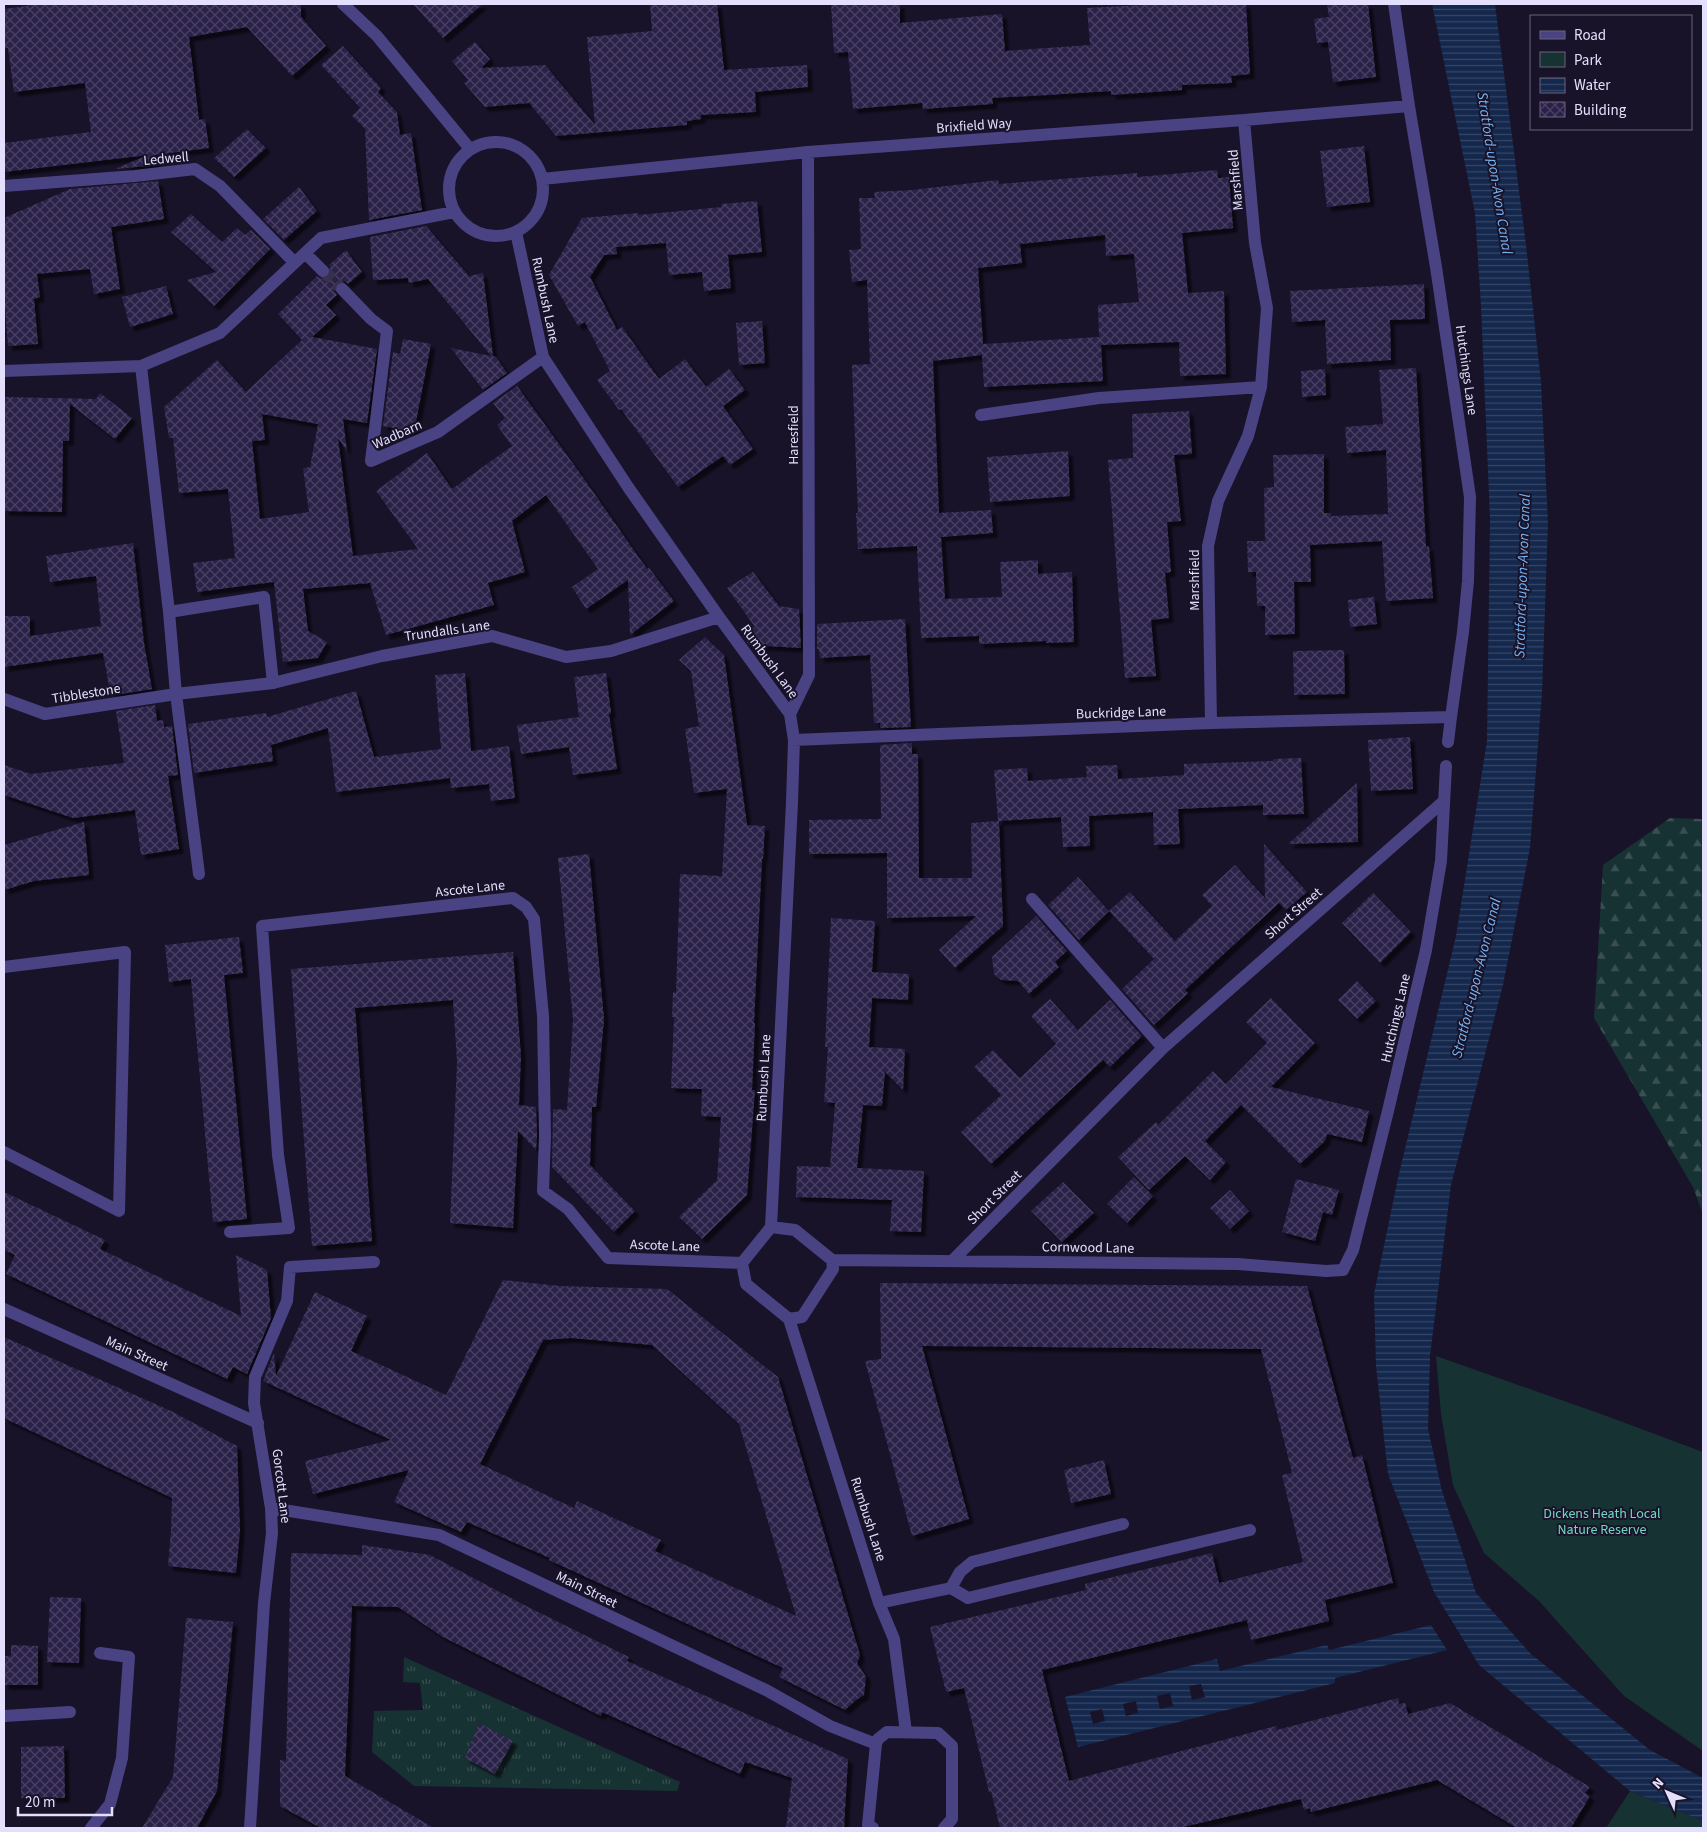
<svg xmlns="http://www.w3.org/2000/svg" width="1707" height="1832" viewBox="0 0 1707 1832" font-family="'Source Sans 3',sans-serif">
	<defs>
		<pattern id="grass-tufts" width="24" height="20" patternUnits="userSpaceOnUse" patternTransform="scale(1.25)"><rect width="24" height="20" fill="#173233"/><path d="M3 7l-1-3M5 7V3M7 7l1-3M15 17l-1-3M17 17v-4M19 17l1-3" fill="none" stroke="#394f51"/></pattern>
		<pattern id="forest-firs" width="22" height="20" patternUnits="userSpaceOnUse" patternTransform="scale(1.25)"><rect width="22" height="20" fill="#173233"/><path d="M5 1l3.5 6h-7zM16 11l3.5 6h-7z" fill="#394f51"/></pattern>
		<pattern id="water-rules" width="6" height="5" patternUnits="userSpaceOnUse" patternTransform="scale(1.25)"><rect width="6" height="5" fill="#14274c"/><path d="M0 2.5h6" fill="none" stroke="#364667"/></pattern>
		<pattern id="building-cross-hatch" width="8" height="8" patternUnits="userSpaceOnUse" patternTransform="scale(1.25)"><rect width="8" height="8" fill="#2b2148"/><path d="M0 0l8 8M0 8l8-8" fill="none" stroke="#4a4163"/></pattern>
		<filter id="shadow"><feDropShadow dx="4.5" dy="4.5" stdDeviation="1" flood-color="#0009"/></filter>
	</defs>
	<rect width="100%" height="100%" fill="#181329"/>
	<path fill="url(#grass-tufts)" d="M404 1657 680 1782 677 1791 414 1786 372 1752 374 1711 423 1710 420 1683 403 1682Z"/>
	<path fill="url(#forest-firs)" d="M1670 818 1703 819V1214L1693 1187 1594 1018 1603 865Z"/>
	<path fill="#173233" d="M1436 1356 1601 1414 1703 1452V1751L1624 1696 1539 1601 1484 1553 1453 1485 1441 1414Z
		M1630 1791 1703 1821V1828H1606Z"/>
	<path fill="url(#water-rules)" fill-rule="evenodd" d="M1432 4H1495L1526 245 1541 382 1548 523 1542 693 1530 848 1503 985 1451 1185 1430 1356 1428 1429 1442 1491 1476 1593 1531 1654 1650 1750 1703 1778V1821L1630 1791 1479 1665 1434 1592 1388 1474 1376 1366 1374 1294 1398 1178 1456 936 1487 741 1490 519 1481 306 1475 213Z
		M1431 1625 1447 1650 1335 1678V1683L1078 1747 1065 1697 1217 1659 1220 1671 1327 1645 1329 1650ZM1201 1684 1205 1697 1192 1700 1189 1686ZM1170 1693 1173 1706 1160 1709 1157 1696ZM1136 1701 1138 1713 1126 1716 1123 1704ZM1102 1709 1105 1721 1093 1724 1090 1712Z"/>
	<path fill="url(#building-cross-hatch)" fill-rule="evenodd" filter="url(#shadow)" d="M27 4H301V17L326 46 292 76 247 27 189 37 199 120 205 119 209 148 154 155 156 165 115 169 148 155 4 172V143L91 132 85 83 14 92 8 48H4V9L27 6Z
		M413 4H483L443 38Z
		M650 4H717L724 70 807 65 808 87 755 92 756 112 701 115V119L687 121V125L556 136 529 103 485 107 464 83 468 80 452 61 475 42 490 59 481 68 545 65 595 125 587 37 652 31Z
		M831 4H900V23L1002 14 1005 51 1090 45 1087 8 1161 4H1246L1250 74 1231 76 1232 83 1182 85V90L1111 95V91L1048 95 992 98 993 104 923 109 922 103 853 109 848 52 834 53Z
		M1327 4H1368L1376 77 1333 82 1328 42 1317 43 1314 19 1329 17Z
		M343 46 381 88 378 92 397 112 400 135 411 133 422 210 369 220 365 129 352 116 360 108 321 65Z
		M247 129 266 148 234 177 214 158Z
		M1364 146 1370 202 1327 207 1320 151Z
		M1217 170 1218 178 1229 177 1233 228 1182 233 1188 293 1224 291 1226 374 1180 376 1179 342 1101 345 1103 381 984 387 982 355 933 361 939 513 991 510 993 533 941 537 945 599 1002 597 1000 562 1038 560V574L1072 572 1074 642 1046 643V641L979 644V636L921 638 917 546 858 549 856 513H858L852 365 870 364 867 280 852 282 849 250 861 249 859 198H875L874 192 912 190 998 180 999 184 1137 173V177ZM1105 235 1106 256 1134 254 1139 302 1098 305 1099 337 983 344 978 268 1022 263 1020 244Z
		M158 181 164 219 111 227 120 289 94 294 90 269 37 274 40 297 34 299 38 344 8 346 5 308H4V218L70 189Z
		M299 187 317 211 284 240 263 219Z
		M757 201 762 252 728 255 731 288 704 291 702 272 669 275 666 243 616 247 617 254 604 255 590 277 617 330 622 327 659 379 685 359 706 387 729 369 745 390 723 406 753 449 730 465 723 456 678 487 621 409 619 410 597 380 610 371 585 322 578 326 549 275 582 218 638 213V215L722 207 721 204Z
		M191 214 222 242 237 228 245 235 251 230 270 249 214 306 187 280 216 272 171 232Z
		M426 226 469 276 483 273 493 356 496 357 507 373 483 390 451 348 491 356 428 279 409 283 408 278 373 280 370 237Z
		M346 250 362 272 348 284 344 281 336 284 334 290 337 295 326 305 336 315 312 337 377 349 367 423 343 419 347 451 338 438 353 556 418 549 376 491 427 453 452 489 512 446 497 425 505 418 493 403 517 386 582 476 647 569 649 568 674 601 630 635 628 580 586 609 572 587 598 569 546 495 512 521 525 572 488 583 494 605 386 635 370 583 303 589 308 631 327 642 318 658 283 662 274 582 197 592 193 563 235 558 228 489 179 493 173 438H169L164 407 217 360 246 392 302 340 278 314 317 276 321 279 328 277 331 273 329 265ZM262 414 318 424 310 467 303 468 309 512 260 519 252 441 265 440Z
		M1424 284 1425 319 1390 320 1391 360 1327 364 1325 320 1292 322 1290 291Z
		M166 286 173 314 130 327 122 297Z
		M762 321 765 363 739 365 736 323Z
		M403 339 431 344 414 432 383 426 393 352 400 354Z
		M1416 368 1426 547 1429 546 1433 598 1386 601 1382 541 1310 545 1311 582H1294L1295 634 1265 635V606H1257L1256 572H1248L1247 541H1265L1264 488 1274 487 1273 455 1324 454V513H1331V516L1388 514 1386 450 1347 453 1345 427 1383 424 1379 370Z
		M1325 369 1326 395 1302 397 1301 371Z
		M100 393 132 418 115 439 70 404 69 441H63L62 512 4 511V397L96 399Z
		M1189 411 1192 454 1174 455 1181 521 1167 522 1171 572 1165 573 1169 618 1151 620 1156 676 1125 678 1108 460 1133 458 1132 414Z
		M1068 451 1070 496 990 502 987 457Z
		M133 543 144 643 152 689 114 695V692H110L103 653 4 667V616H30V636L101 626 96 576 50 582 46 556Z
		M753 572 779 606 799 609 801 648 749 645 743 636V628L755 627 727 588Z
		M1374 597 1377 624 1350 627 1348 600Z
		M905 619 911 727 880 728V723H874L870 655 820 658 819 649H817V624Z
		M705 637 724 655 747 825 765 826 763 859H762L754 1023H755L752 1090H755L747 1195 702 1239 679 1217 717 1180 721 1117 701 1116 702 1089 671 1088 674 1017H672L673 992 676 993 680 874 722 876 727 789 694 793 685 729 699 726 691 671 679 660Z
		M1344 650 1345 694 1294 695 1293 651Z
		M465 673 471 751 509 746 515 798 491 801 489 784 451 788 450 778 336 792 328 728 271 745 273 761 194 773 188 724 266 713 267 717 356 691 374 757 441 749 435 675Z
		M606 673 611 713 609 714 617 769 573 775 569 747 521 754 517 725 579 717 574 677Z
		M155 705 157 721 163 720 164 727 172 726 178 775 168 776 179 849 141 855 135 810 73 818 4 795V765L31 774 124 763 116 711Z
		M1410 737 1413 789 1371 791 1368 740Z
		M912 743V754H918L919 878H972L971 823 998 821 994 770 1027 768 1028 781 1087 777 1086 766 1117 765 1118 779 1184 775V764L1273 761V759L1301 758 1304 814 1263 815V805L1178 809 1180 844 1154 845 1153 812 1089 816 1090 846 1063 847 1061 817 999 821 1003 926 955 968 939 950 976 916 887 918V853L809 854V820L881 819 880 745Z
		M1357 783 1358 842 1288 844Z
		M84 822 89 875 34 881 4 890V845Z
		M1264 844 1307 892 1286 910 1279 903 1185 990 1188 993 1154 1025 1122 989 1154 959 1109 911 1130 892 1175 941 1212 906 1202 895 1235 865 1265 898Z
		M589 854 604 1019 596 1107H592L590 1165 635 1211 614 1232 552 1167 553 1109 567 1110 573 1020 558 858Z
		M1078 877 1109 911 1079 940 1048 905Z
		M1373 893 1411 932 1380 963 1342 923Z
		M1036 916 1067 951 1055 962 1059 967 1029 994 1018 981 1001 980 994 974 992 957Z
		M831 918 875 921 872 972 909 974 908 1000 872 998 869 1047 905 1049 903 1090 885 1072 882 1106 863 1105 857 1168 924 1171 921 1232 890 1231 892 1200 796 1197 797 1166 830 1167 835 1103 824 1102 828 1047H825Z
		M239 937 243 973 224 975 247 1219 213 1222 191 979 169 982 165 945Z
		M513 952 521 1056 519 1105 536 1107 537 1136 536 1150 518 1131 513 1228 450 1223 457 1062 453 1000 355 1008 372 1241 312 1246 291 969Z
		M1357 981 1376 1001 1357 1019 1338 1000Z
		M1271 998 1315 1043 1271 1087 1369 1111 1362 1142 1327 1134 1325 1141 1300 1164 1241 1105 1205 1141 1226 1162 1210 1180 1185 1156 1149 1190 1118 1157 1156 1122 1158 1125 1213 1071 1226 1084 1267 1043 1246 1022Z
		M1050 999 1078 1030 1110 1000 1142 1036 1110 1067 1103 1060 991 1164 961 1132 1001 1095 974 1067 993 1050 1020 1078 1056 1044 1031 1016Z
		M1134 1177 1153 1196 1127 1223 1107 1204Z
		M1296 1179 1339 1190 1332 1215 1323 1212 1315 1241 1282 1232Z
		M1063 1182 1094 1213 1062 1242 1031 1211Z
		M1230 1190 1249 1211 1230 1229 1210 1208Z
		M4 1192 105 1240 100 1249 241 1316 236 1255 267 1270 271 1318 247 1374 233 1367 227 1379 6 1274 15 1255 4 1250Z
		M503 1280 560 1286 667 1289 778 1377 860 1655 857 1663 866 1677 864 1695 856 1700 845 1710 779 1677 783 1668 549 1560 550 1558 467 1522 461 1532 394 1502 409 1470 313 1494 305 1461 391 1440 263 1381 274 1353 276 1376 315 1292 367 1316 351 1351 446 1395ZM571 1338 652 1345 739 1424 796 1616 655 1551 661 1540 577 1501 574 1508 480 1464 543 1340Z
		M880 1283 1307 1286 1353 1458 1362 1455 1393 1583 1325 1600 1329 1621 1251 1640 1247 1620 1042 1670 1069 1781 1276 1726 1277 1730 1398 1698 1399 1704 1405 1703 1408 1714 1450 1703 1590 1787 1585 1793 1590 1796 1571 1828H1517L1437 1780 1311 1812 1310 1808 1304 1810 1301 1799 1179 1828H1000L991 1791 989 1792 964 1688 946 1692 930 1627 1086 1590 1085 1584 1212 1553 1219 1583 1303 1562 1282 1475 1292 1473 1261 1349 922 1346 969 1519 912 1536 865 1361 881 1359Z
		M4 1337 171 1411 237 1446 240 1530 236 1573 168 1566 171 1530 172 1498 4 1418Z
		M1104 1460 1111 1494 1071 1503 1064 1470Z
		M362 1545 430 1555 528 1607 629 1657 627 1661 848 1759 844 1828H786L792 1778 745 1762 740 1774 602 1712 601 1716 443 1637 398 1607 352 1606 345 1776 434 1828H321L280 1806V1760L286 1761 291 1553 362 1555Z
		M50 1597 81 1598 79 1663 47 1662Z
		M186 1618 233 1622 217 1791 197 1828H142L173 1777Z
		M11 1645 38 1646V1685H4V1656H11Z
		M479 1723 513 1741 495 1774 465 1758Z
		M64 1746 65 1798H21V1747Z"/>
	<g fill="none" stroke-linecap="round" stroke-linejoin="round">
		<path stroke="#373249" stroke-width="12" stroke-dasharray="12 6" stroke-linecap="butt" d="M323 271 342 289"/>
		<path stroke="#494384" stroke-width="12" d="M169 612 264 597 273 683
			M4 967 125 952 119 1211 4 1152
			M951 1588 960 1572 972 1562 1123 1524
			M879 1603 951 1588 968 1598 1250 1530
			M91 1828 110 1804 122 1758 129 1657 100 1653"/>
		<path stroke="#494384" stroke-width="12" d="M343 4 377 36 470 149
			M1394 4 1409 106 1436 267 1470 497 1468 581 1463 632 1451 717 1448 742
			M449 189a47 47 0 1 1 94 0a47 47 0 1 1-94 0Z
			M542 179 808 152 1244 120 1409 106
			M4 186 135 176 195 169 220 186 294 262
			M516 232 543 357 628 487 719 617 790 714 794 740 792 802 771 1227 742 1263 746 1284 789 1319 802 1317 833 1269 832 1260 795 1230 771 1227
			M305 253 323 271
			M342 289 371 319 387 331 371 461 438 432 543 357
			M141 366 169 612 176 694 273 683 382 656 492 636 566 657 611 651 719 617
			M4 371 141 366 220 333 321 238 454 212
			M981 415 1099 398 1261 387
			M4 699 45 714 176 694 199 874
			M790 714 809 675 808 152
			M1211 723 1208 546 1218 501 1248 436 1261 387 1267 308 1255 243 1244 120
			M794 740 1211 723 1451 717
			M1032 899 1163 1048
			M230 1232 289 1228 278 1155 262 926 513 898 526 907 534 919 543 1016 545 1136 543 1191 568 1209 608 1258 742 1263
			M832 1260 1238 1264 1326 1271 1343 1270 1353 1250 1388 1111 1426 950 1441 861 1446 766
			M952 1261 1163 1048 1444 801
			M4 1309 258 1423
			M789 1319 879 1603 894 1639 906 1732
			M271 1508 439 1535 766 1690 830 1726 876 1744
			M4 1716 70 1712
			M250 1828 264 1603 272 1533 271 1508 254 1403 255 1377 287 1301 290 1267 374 1262
			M873 1828 868 1825 876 1744 878 1739 887 1732 938 1733 952 1746V1819L944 1828"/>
	</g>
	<g text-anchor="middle" stroke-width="4" stroke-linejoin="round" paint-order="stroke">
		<g font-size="14" fill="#e4dffc" stroke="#181329">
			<text transform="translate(974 125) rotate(-4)" y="5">Brixfield Way</text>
			<text transform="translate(166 158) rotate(-5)" y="5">Ledwell</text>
			<text transform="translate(1235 180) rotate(-95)" y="5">Marshfield</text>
			<text transform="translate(546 300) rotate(78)" y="5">Rumbush Lane</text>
			<text transform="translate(1467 370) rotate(82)" y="5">Hutchings Lane</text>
			<text transform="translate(397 434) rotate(-24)" y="5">Wadbarn</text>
			<text transform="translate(793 435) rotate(-90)" y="5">Haresfield</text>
			<text transform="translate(1194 580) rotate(-90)" y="5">Marshfield</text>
			<text transform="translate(447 630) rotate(-8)" y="5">Trundalls Lane</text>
			<text transform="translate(770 661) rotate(54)" y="5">Rumbush Lane</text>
			<text transform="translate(86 693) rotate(-9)" y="5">Tibblestone</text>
			<text transform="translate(1121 712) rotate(-2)" y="5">Buckridge Lane</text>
			<text transform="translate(470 888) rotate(-6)" y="5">Ascote Lane</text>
			<text transform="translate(1293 913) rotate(-41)" y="5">Short Street</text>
			<text transform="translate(1395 1018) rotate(-77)" y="5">Hutchings Lane</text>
			<text transform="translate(763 1078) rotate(-87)" y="5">Rumbush Lane</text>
			<text transform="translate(994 1197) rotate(-45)" y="5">Short Street</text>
			<text transform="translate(665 1245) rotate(2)" y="5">Ascote Lane</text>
			<text transform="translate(1088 1247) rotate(1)" y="5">Cornwood Lane</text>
			<text transform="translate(137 1353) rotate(24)" y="5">Main Street</text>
			<text transform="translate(282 1486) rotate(83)" y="5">Gorcott Lane</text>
			<text transform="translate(869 1519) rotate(72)" y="5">Rumbush Lane</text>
			<text transform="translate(587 1589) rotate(26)" y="5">Main Street</text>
		</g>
		<g font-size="14" fill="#70d7c3" stroke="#181329">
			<text x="1602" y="1518">Dickens Heath Local<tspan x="1602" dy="16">Nature Reserve</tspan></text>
		</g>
		<g font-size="15" font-style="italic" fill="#76b2f2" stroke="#181329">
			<text transform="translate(1495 173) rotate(81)" y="5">Stratford-upon-Avon Canal</text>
			<text transform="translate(1522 576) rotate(-88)" y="5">Stratford-upon-Avon Canal</text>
			<text transform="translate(1476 978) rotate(-76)" y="5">Stratford-upon-Avon Canal</text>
		</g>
	</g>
	<rect width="1707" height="1832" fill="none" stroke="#e4dffc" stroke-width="10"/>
	<rect x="1530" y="15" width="162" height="115" fill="#181329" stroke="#6a657d"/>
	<rect x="1540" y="31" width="25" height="8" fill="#494384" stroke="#6a657d"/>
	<text x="1574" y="40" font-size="15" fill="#e4dffc">Road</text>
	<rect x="1540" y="52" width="25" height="15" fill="#173233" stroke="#6a657d"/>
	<text x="1574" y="65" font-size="15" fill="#e4dffc">Park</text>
	<rect x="1540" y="78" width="25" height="15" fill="url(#water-rules)" stroke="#6a657d"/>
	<text x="1574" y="90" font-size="15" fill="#e4dffc">Water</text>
	<rect x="1540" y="102" width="25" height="15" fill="url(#building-cross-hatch)" stroke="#6a657d"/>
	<text x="1574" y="115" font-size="15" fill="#e4dffc">Building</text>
	<g transform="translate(1667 1792) rotate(314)" stroke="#181329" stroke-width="4" paint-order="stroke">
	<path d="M0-4L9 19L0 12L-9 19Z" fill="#e4dffc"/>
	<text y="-8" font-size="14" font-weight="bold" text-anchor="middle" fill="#e4dffc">N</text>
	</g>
	<path d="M18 1807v8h94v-8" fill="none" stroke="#e4dffc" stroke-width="2.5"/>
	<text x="25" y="1807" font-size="15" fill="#e4dffc" stroke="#181329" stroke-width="4" paint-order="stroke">20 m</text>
</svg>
